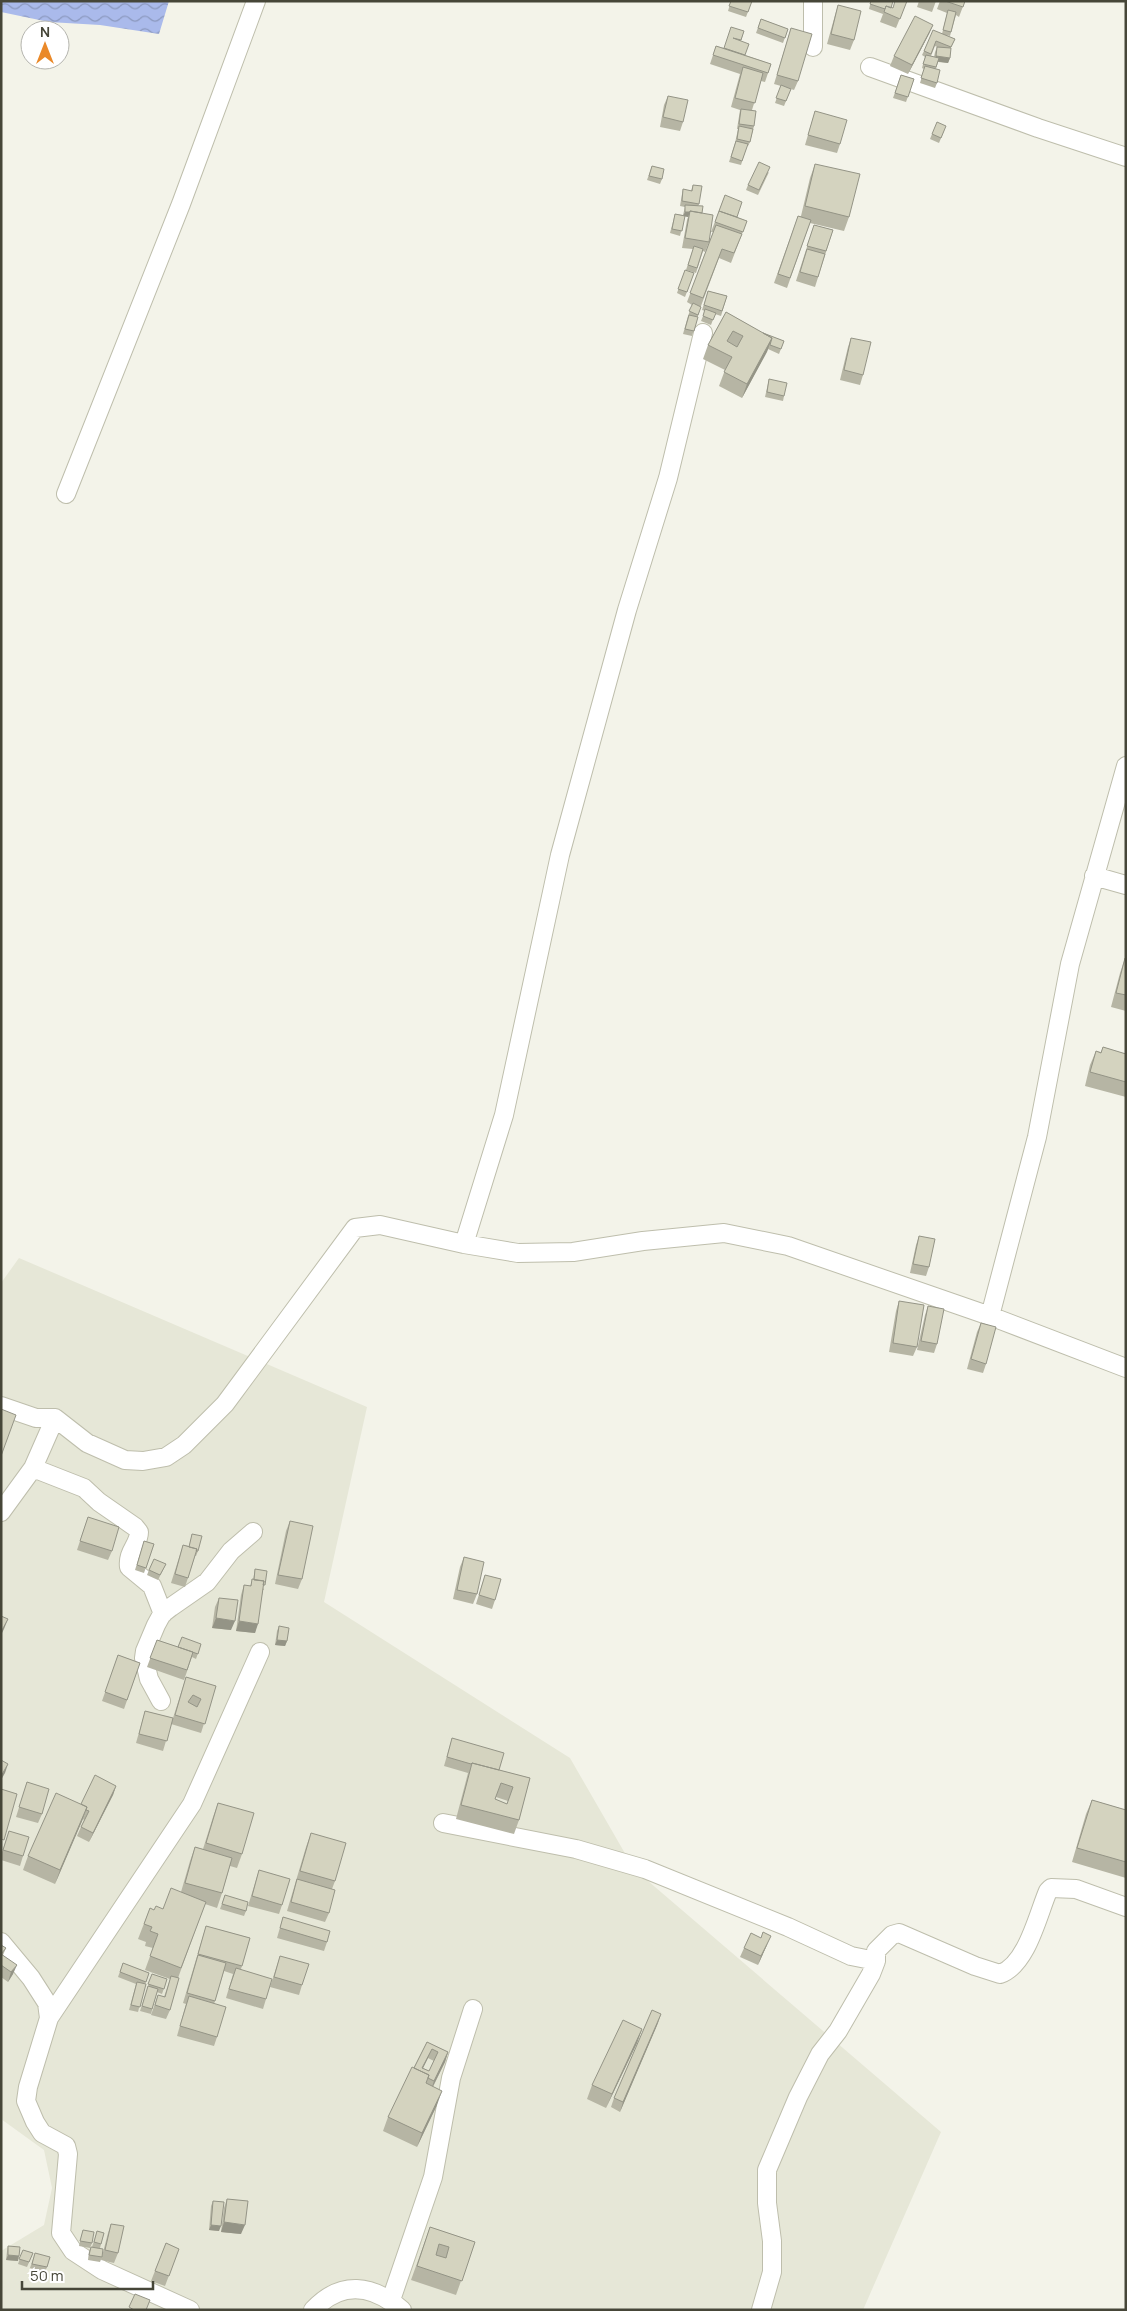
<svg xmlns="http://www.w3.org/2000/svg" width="1127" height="2311" viewBox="0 0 1127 2311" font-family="Manrope,sans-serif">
	<defs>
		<pattern id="water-waves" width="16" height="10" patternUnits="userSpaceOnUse" patternTransform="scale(1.25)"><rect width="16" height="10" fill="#aabaeb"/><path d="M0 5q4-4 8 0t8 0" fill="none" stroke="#8c99bf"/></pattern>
	</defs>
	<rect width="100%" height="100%" fill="#f3f3e9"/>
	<path fill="#e6e7d7" d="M19 1258 367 1407 324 1602 570 1758 634 1869 941 2132 863 2310H1V2251L44 2225 52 2188 44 2150 1 2119V1283Z"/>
	<path fill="url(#water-waves)" d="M1 1H169L159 34 100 25 49 22 1 12Z"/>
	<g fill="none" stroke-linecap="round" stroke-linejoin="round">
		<g stroke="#bebeac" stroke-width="20">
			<path id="minor" d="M813 1V47
				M870 67 1038 128 1126 157
				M66 494 181 204 256 1
				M1094 876 1126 885
				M464 1244 504 1115 560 855 627 610 668 478 703 333
				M990 1316 1037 1137 1070 964 1126 766
				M1 1406 36 1418H55L87 1443 125 1460 143 1461 166 1457 184 1445 225 1404 355 1228 380 1225 464 1244 518 1253 573 1252 643 1241 724 1233 788 1246 990 1316 1126 1368
				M33 1468 84 1488 99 1502 135 1527 139 1532C139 1545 127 1551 129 1567L152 1586 163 1614
				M1 1512 33 1468 55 1418
				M161 1701 149 1679 144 1658 145 1651 156 1625 162 1614 171 1607 207 1582 231 1551 253 1532
				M443 1823 576 1849 645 1869 788 1927 851 1956 876 1961V1951L892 1935 899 1933 975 1966 1000 1974C1027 1965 1038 1914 1048 1891L1051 1888 1076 1889 1126 1907
				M1 1942 31 1978 47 2003 49 2018 28 2087 26 2101 35 2122 42 2133 66 2146 68 2154 61 2233 73 2251 102 2270 190 2310
				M49 2018 192 1804 260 1652
				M391 2300 433 2177 451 2078 473 2009
				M313 2310C341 2280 372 2284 402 2310
				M761 2310 772 2272V2241L767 2203V2170L798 2097 820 2054 838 2031 871 1974 876 1961"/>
		</g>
		<use href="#minor" stroke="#fff" stroke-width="18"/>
	</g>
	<path fill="#b6b5a4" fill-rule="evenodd" d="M731 1H752L746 17 728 11Z
		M871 1 893 8 907 1 896 28 880 22 883 14 869 9Z
		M919 1H936L932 12 917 7Z
		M940 1H965L959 17 956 15 950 36 946 35 955 39 950 50V58L948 63 938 62 936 69 937 83 935 88 920 83 924 69 922 68 925 57 922 55 924 51 942 34 947 13 937 9ZM935 46 937 47 935 52 934 57 931 56Z
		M838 5 854 40 850 50 827 44 835 15Z
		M761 19 788 29 783 43 756 33Z
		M933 25 929 34 908 74 890 66 894 56Z
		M791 28 798 81 794 90 791 89 784 106 775 103 781 86 774 84Z
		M744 31 741 41 745 55 771 64 765 82 761 81 752 110 754 126 750 142 748 146H747L741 165 729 162 735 143 738 129H737L740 110 731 107 740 74 710 64 716 46 724 48Z
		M901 75 914 79 906 102 893 98Z
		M668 96 683 122 680 131 660 127 664 105Z
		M815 111 840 144 837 153 805 145Z
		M944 131 939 143 930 139 932 134Z
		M815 164 849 217 844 231 810 223 787 288 774 283 798 216H801L810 178Z
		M652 166 662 179 660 184 647 180Z
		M769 172 758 195 746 190 748 185Z
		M693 185 699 204 698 206 702 213 709 242 705 252 703 251 696 273 686 270 693 249 682 248 687 220 688 217 685 216 680 236 670 233 675 214 683 215 685 207 680 206 682 194 683 189 691 191Z
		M725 195 737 217 747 221 731 263 719 258 701 306 692 336 683 334 688 316 692 305 687 302 713 232H711Z
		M814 225 833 230 815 287 796 281Z
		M685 270 694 273 685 297 677 293Z
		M708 291 727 296 721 316 715 314 711 325 701 321 705 311 702 310Z
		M726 312 763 333 784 341 779 354 768 349 742 398 719 386 725 370 703 359 708 345Z
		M851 338 863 375 860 385 840 380 848 347Z
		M769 379 784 396 783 401 765 397Z
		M1125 958H1126V1011L1111 1007 1120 973Z
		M1103 1047 1126 1054V1097L1085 1086 1090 1065 1096 1051 1101 1052Z
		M919 1236 929 1267 926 1276 910 1273 916 1245Z
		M899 1301 917 1347 913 1356 889 1352 896 1311Z
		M928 1306 937 1344 934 1353 917 1350 925 1315Z
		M981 1323 986 1364 983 1373 967 1369 977 1332Z
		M88 1517 112 1551 108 1560 77 1550Z
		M290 1521 302 1579 298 1589 275 1584 286 1531Z
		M192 1534 198 1551 196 1556H195L185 1587 171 1583 183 1545 189 1546Z
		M144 1541 154 1544 144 1573 135 1570Z
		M464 1557 477 1594 473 1604 453 1599 460 1567Z
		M166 1564 158 1580 147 1575 149 1570Z
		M255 1569 264 1590H263L255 1633 236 1631 241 1595 244 1585 250 1586 253 1580Z
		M485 1575 495 1600 492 1609 476 1604Z
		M219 1598 231 1630 212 1628 215 1607Z
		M279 1626 287 1641 285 1646 275 1645 277 1631Z
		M157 1640 178 1647 201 1644 196 1659 192 1657 184 1680 147 1667Z
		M118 1655 140 1663 124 1709 102 1701Z
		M186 1677 216 1686 201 1733 171 1724 163 1751 136 1743 145 1711 173 1718Z
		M452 1738 499 1770 530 1778 519 1820 514 1834 456 1819 468 1773 444 1766ZM496 1797 508 1801 507 1804 495 1799Z
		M27 1782 42 1814 38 1823 16 1817Z
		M116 1786 113 1795 89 1842 77 1836 84 1820 83 1819 55 1884 23 1870 28 1856 81 1804Z
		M1092 1800 1126 1810V1878L1072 1862 1086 1814Z
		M218 1803 242 1854 237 1868 230 1866 222 1893 217 1908 205 1904 178 1978 170 2010 166 2019 151 2015 158 1995 164 1997 170 1979 145 1970 153 1948 145 1946 146 1942 138 1939 150 1908 154 1910 163 1909 181 1892 190 1861 195 1847 203 1849 213 1817Z
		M9 1831 23 1856 20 1866 1 1860V1855Z
		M311 1833 335 1881 332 1889 329 1913 325 1922 287 1911 306 1847Z
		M259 1870 282 1905 279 1914 248 1906Z
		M225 1895 246 1911 244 1916 220 1909Z
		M283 1917 327 1942 324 1951 277 1938Z
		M206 1926 250 1938 241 1969 266 1999 263 2009 226 1998 233 1974 224 1971 214 2004 217 2037 214 2046 177 2036 186 2004 183 2003Z
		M1 1945 6 1948 3 1955 13 1974 8 1982 1 1977Z
		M767 1945 758 1965 740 1957 744 1948Z
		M280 1956 302 1985 299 1995 270 1987Z
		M123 1963 149 1973 145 1984 138 2012 129 2010 136 1984 118 1977Z
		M152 1974 167 1979 162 1994 157 1992 151 2014 140 2011Z
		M658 2023 620 2112 611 2107 614 2098Z
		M642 2029 637 2043 606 2108 587 2099 592 2085Z
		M427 2042 448 2052 445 2062 433 2087 437 2105 417 2147 383 2131 388 2117ZM428 2058 434 2061 429 2071 423 2068Z
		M227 2199 241 2234 221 2232 224 2208Z
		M213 2201 219 2231 209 2230 211 2206Z
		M111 2224 118 2253 114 2263 101 2260 108 2233Z
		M430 2227 475 2242 456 2295 411 2280Z
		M83 2230 92 2243 90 2248 79 2246Z
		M97 2231 104 2233 100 2248 102 2257 100 2262 88 2260 89 2251 91 2247H92Z
		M166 2243 179 2249 165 2286 151 2281Z
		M8 2246 18 2261 6 2260 7 2251Z
		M23 2250 33 2253 27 2267 18 2264Z
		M35 2253 47 2267 45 2272 30 2268Z"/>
	<path fill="#949486" d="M933 25 929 34 908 74 912 65Z
		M936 56 950 58 948 63 934 61Z
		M685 212H690L688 217 683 216Z
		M772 338 767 352 742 398 747 384Z
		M216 1618 235 1621 231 1630 212 1628Z
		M8 1619 4 1629 1 1635V1632Z
		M239 1621 258 1624 255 1633 236 1631Z
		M277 1640 287 1641 285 1646 275 1645Z
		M8 1764 5 1773 1 1780V1776Z
		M116 1786 113 1795 89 1842 93 1833Z
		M87 1807 82 1821 55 1884 60 1870Z
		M771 1936 767 1945 758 1965 761 1956Z
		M17 1965 13 1974 8 1982 11 1972Z
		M661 2014 658 2023 620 2112 623 2102Z
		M642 2029 637 2043 606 2108 612 2094Z
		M432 2049 428 2058 420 2074 422 2068Z
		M448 2052 445 2062 431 2090 434 2081Z
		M442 2091 437 2105 417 2147 422 2133Z
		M224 2222 245 2225 241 2234 221 2232Z
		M211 2225 221 2226 219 2231 209 2230Z
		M8 2255 19 2256 18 2261 6 2260Z"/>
	<path fill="#d4d3bf" stroke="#949486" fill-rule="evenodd" d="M731 1H752L748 12 729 6Z
		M871 1H893L891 8 886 6 885 9 870 4Z
		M895 1H907L900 19 884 12 886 6 893 8Z
		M945 1H965L963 7Z
		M838 5 861 11 854 40 831 34Z
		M948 10 956 12 951 32 943 30Z
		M915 16 933 25 912 65 894 56Z
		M761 19 788 29 785 38 758 28Z
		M731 27 744 31 741 40 733 38 749 44 745 55 724 48Z
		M791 28 812 34 798 81 777 75Z
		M933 30 955 39 951 47 936 41 931 54 924 51Z
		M716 46 771 64 768 73 713 55Z
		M937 47 951 48 950 58 936 56Z
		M926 55 939 58 936 67 923 64Z
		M925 66 940 70 937 83 921 78Z
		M743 67 763 73 755 103 735 98Z
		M901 75 914 79 908 97 895 93Z
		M781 85 791 89 786 101 776 98Z
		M668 96 688 100 683 122 663 117Z
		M741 109 756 111 754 126 739 124Z
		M815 111 847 120 840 144 808 135Z
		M937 122 946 126 941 138 932 134Z
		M739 126 753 129 750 142 737 139Z
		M736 141 748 144 742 161 731 157Z
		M759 162 770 167 759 190 748 185Z
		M815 164 860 174 849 217 805 206Z
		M652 166 664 169 662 179 649 176Z
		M693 185 702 186 699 204 682 201 683 189 692 191Z
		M725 195 742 202 737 217 719 211Z
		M685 205 703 206 702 213 690 211V212H685Z
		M690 211 713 215 709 242 685 238Z
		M719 211 747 221 743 232 715 222Z
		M675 214 685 216 682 231 672 229Z
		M798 216 811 220 790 278 778 274Z
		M716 225 742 234 734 253 722 249 703 298 690 293Z
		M814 225 833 230 826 251 807 246Z
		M694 246 703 249 697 268 688 265Z
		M807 249 825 254 818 277 800 272Z
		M685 270 694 273 687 292 678 289Z
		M708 291 727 296 722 311 704 305Z
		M693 303 701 307 698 315 689 311Z
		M705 309 716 313 713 320 703 316Z
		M726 312 772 338 747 384 724 372 732 357 708 345ZM733 331 743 336 737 347 727 341Z
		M689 315 698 317 694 331 685 329Z
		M763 333 784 341 781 349 770 345 772 338Z
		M851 338 871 342 863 375 844 370Z
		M769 379 787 383 784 396 767 392Z
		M1125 958H1126V995L1116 993Z
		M1103 1047 1126 1054V1082L1090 1072 1096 1051 1101 1053Z
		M919 1236 935 1239 929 1267 913 1264Z
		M899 1301 924 1305 917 1347 893 1343Z
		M928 1306 944 1309 937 1344 921 1341Z
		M981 1323 996 1327 986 1364 971 1359Z
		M1 1409 16 1415 1 1456Z
		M88 1517 119 1527 112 1551 80 1541Z
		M290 1521 313 1526 302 1579 278 1575Z
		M192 1534 202 1536 198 1551H196L197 1549 189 1547Z
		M144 1541 154 1544 146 1568 137 1565Z
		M183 1545 197 1549 188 1578 175 1574Z
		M464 1557 484 1562 477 1594 457 1590Z
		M154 1559 166 1564 160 1575 149 1570Z
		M255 1569 267 1571 265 1585H263L264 1581 254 1580Z
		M485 1575 501 1579 495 1600 479 1595Z
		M252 1579 264 1581 258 1624 239 1621 244 1585 251 1586Z
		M219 1598 238 1600 235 1621 216 1618Z
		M1 1616 8 1619 1 1632Z
		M279 1626 289 1628 287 1641 277 1640Z
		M182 1637 201 1644 198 1654 178 1647Z
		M157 1640 193 1652 187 1670 150 1658Z
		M118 1655 140 1663 127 1700 105 1692Z
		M186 1677 216 1686 205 1724 175 1715ZM193 1695 201 1699 197 1707 188 1702Z
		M145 1711 173 1718 167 1741 139 1734Z
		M452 1738 504 1753 499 1770 472 1763 471 1764 447 1757Z
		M1 1760 8 1764 1 1776Z
		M472 1763 530 1778 519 1820 461 1805ZM501 1783 513 1787 507 1804 495 1799Z
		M95 1775 116 1786 93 1833 81 1827 89 1811 86 1810 87 1807 81 1804Z
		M27 1782 49 1789 42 1814 19 1807Z
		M1 1789 17 1794 4 1840 1 1839Z
		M56 1793 87 1807 60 1870 28 1856Z
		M1092 1800 1126 1810V1862L1077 1848Z
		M218 1803 254 1813 242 1854 206 1843Z
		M9 1831 29 1837 23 1856 3 1850Z
		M311 1833 346 1843 335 1881 300 1871Z
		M195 1847 232 1858 222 1893 185 1883Z
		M259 1870 290 1879 282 1905 252 1896Z
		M297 1879 335 1890 329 1913 291 1902Z
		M171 1888 206 1902 181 1968 150 1956 158 1934 150 1931 152 1927 144 1924 150 1908 154 1910 156 1906 163 1909Z
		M225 1895 248 1902 246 1911 222 1904Z
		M283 1917 330 1931 327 1942 280 1928Z
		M206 1926 250 1938 242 1966 198 1954Z
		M763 1932 771 1936 761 1956 744 1948 751 1933 761 1938Z
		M1 1945 6 1948 1 1954 17 1965 11 1972 1 1965Z
		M198 1955 226 1963 215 2001 187 1993Z
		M280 1956 309 1964 302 1985 274 1977Z
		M123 1963 149 1973 146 1982 120 1972Z
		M236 1968 272 1979 266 1999 229 1989Z
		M152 1974 167 1979 164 1989 148 1984Z
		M171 1976 179 1978 170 2010 155 2005 158 1995 165 1997Z
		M137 1982 146 1984 140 2007 131 2005Z
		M148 1986 158 1989 152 2009 142 2006Z
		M189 1996 226 2007 217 2037 180 2026Z
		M652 2010 661 2014 623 2102 614 2098Z
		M623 2020 642 2029 612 2094 592 2085Z
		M427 2042 448 2052 434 2081 428 2078 429 2075 414 2068ZM432 2049 438 2052 429 2071 422 2068Z
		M412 2067 429 2075 426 2083 442 2091 422 2133 388 2117Z
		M227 2199 248 2201 245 2225 224 2222Z
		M213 2201 224 2202 221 2226 211 2225Z
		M111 2224 124 2226 118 2253 105 2250Z
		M430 2227 475 2242 462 2281 417 2266ZM439 2244 449 2247 446 2258 436 2255Z
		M83 2230 94 2232 92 2243 80 2241Z
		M97 2231 104 2233 101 2244 94 2242Z
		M166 2243 179 2249 169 2276 155 2271Z
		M8 2246 20 2247 19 2256 8 2255Z
		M91 2247 103 2249 102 2257 89 2255Z
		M23 2250 33 2253 29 2262 19 2259Z
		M35 2253 50 2257 47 2267 32 2264Z
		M135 2294 150 2300 146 2310H134L129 2307Z"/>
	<rect width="1127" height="2311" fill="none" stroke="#464638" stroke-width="5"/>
	<g transform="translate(45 45)"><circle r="24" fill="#ffffff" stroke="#b5b5af"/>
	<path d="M0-4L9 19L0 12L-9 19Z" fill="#ea8929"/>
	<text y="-8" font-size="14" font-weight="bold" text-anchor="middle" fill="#464638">N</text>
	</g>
	<path d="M22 2281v8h131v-8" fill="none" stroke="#464638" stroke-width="2.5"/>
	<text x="30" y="2281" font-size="15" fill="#464638" stroke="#ffffff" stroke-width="4" paint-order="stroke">50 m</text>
</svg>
